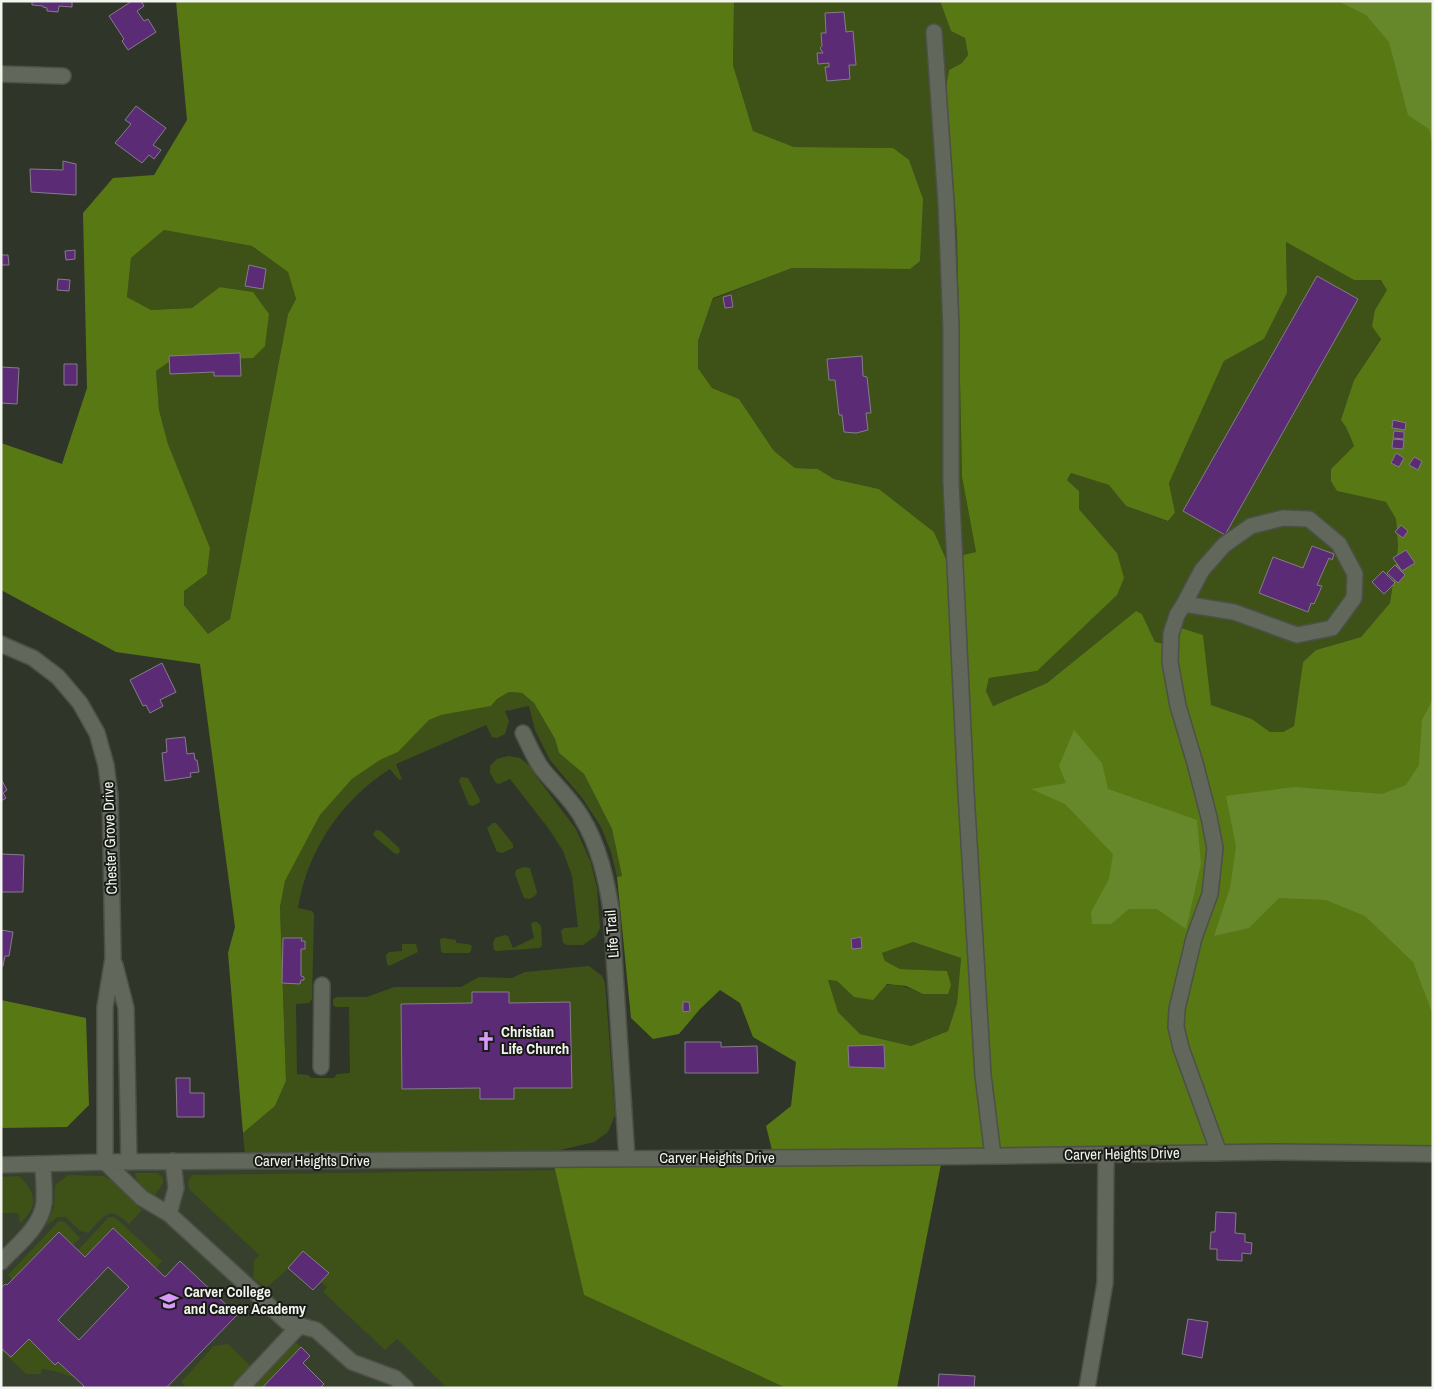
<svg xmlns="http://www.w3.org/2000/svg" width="1434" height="1389" viewBox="0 0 1434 1389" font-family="'Archivo Narrow',sans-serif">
	<rect width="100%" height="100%" fill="#303529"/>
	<path fill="#373f2d" d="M553 1161 584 1295 786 1388H1V1172Z"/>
	<path fill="#3e5218" d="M734 1H940L951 31 965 38 968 55 962 63 949 70 946 88 957 234 962 477 976 552 946 559 934 532 879 489 834 479 818 469 795 468 774 451 739 399 712 388 698 368V341L713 299 792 268 910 269 893 148 794 147 753 131 733 65Z
		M164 230 252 246 288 272 296 299 288 314 230 619 208 634 184 605V591L207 574 210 548 168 444 159 410 156 371 253 292 221 287 192 308 151 310 127 297 131 258Z
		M1286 242 1354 280H1381L1388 290 1375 310 1381 338 1354 380 1346 427 1354 446 1331 469 1337 491 1386 502 1396 519 1398 547 1390 603 1361 637 1316 650 1303 662 1294 726 1283 732H1270L1252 719 1210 705 1203 635 1165 645 1155 642 1142 614 1136 611 1047 683 993 706 986 691 989 678 1037 671 1117 553 1079 509V491L1067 480 1071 473 1110 485 1126 506 1167 521 1175 514 1169 483 1224 361 1264 339 1287 293Z
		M509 692 522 693 534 703 555 739 559 753 584 774 612 829 622 876 617 877 611 852 601 827 583 799 550 760 535 730 529 706 505 711 509 721 505 734 497 738 492 737 486 725 396 764 402 779 399 780 390 769C341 800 307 851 298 908L312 911 314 914 312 999 309 1003 296 1004 297 1074 308 1075 311 1078H334L337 1074 350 1073 349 1007H336L333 1005V999L337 997H367L394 987H461L479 977 512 978 525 972 589 966 602 976 605 983 615 1115 608 1132 594 1142 552 1152 245 1156 243 1133 275 1106 286 1081 280 907 285 881 320 815 352 779 380 760 398 752 429 720 440 715 491 706 497 699Z
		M508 756 520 758 530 766 536 776 576 829 591 863 597 888 600 928 596 936 583 945H567L563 943 561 931 564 928 578 927 572 876 563 851 549 829 510 779 499 784 496 783 490 773V766L497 759Z
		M461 777 468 778 480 800 479 803 473 806 469 805 459 781Z
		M493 823H496L513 844V848L502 853 497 852 487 828Z
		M376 830 381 831 399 848 400 851 398 854 394 853 375 837 373 834Z
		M524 867 530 868 537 892 535 896 529 899 524 898 515 874 516 870Z
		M533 922H537L541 926 542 945 540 948 497 951 494 950 493 943 495 938 505 935 508 936 513 948 534 938 531 924Z
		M444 938 456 940V943L468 944 472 946 471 951 469 953H444L441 952 440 939Z
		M913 942 961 958 957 1003 948 1031 911 1046 860 1034 838 1012 828 980 837 981 854 997C885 984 890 979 923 994L947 971 900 969 885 961 882 953Z
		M402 944H416L418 952 389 966 387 964 386 955 389 952 402 951Z
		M555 1170 584 1295 786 1388H447L397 1339 385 1350 323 1292 327 1287 321 1282 313 1290 288 1269 266 1288 253 1278 254 1261 259 1255 189 1189 188 1182 192 1175Z
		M135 1173H158L163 1178V1183L155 1195C146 1191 136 1183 135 1173Z
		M68 1175 103 1176 111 1180 142 1210 129 1224C108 1204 105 1216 88 1233L80 1231 66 1217H57L46 1226 54 1207 55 1185Z
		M19 1176C36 1191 39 1208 20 1223L18 1213H1V1177Z
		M109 1217H113L117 1219 162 1261 155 1269 113 1228 85 1257 78 1250Z
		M62 1221 65 1222 80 1238 73 1245 59 1232 12 1280 8 1275 58 1222Z
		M29 1339 55 1365 58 1362 75 1378 55 1371 42 1369 41 1374H26L1 1350V1348L11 1357Z
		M294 1341 301 1347 262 1388H248Z
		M228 1344 252 1367 232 1388H187L181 1382 214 1346Z"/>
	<path fill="#587814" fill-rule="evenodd" d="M176 1H734L733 65 753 131 794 147 893 148 909 160 923 199 920 261 910 269 792 268 713 298 698 341V368L712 388 739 399 774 451 795 468 818 469 834 479 879 489 934 532 946 559 976 552 962 477 957 234 946 88 949 70 962 63 968 55 965 38 951 31 940 1H1433V1145L772 1150 766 1126 791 1106 796 1062 753 1037 740 1003 720 990 700 1009 679 1034 653 1039 631 1018 617 877 622 876 612 829 584 774 559 753 555 739 534 703 522 693 509 692 497 699 491 706 441 715 429 720 398 752 380 760 352 779 320 815 285 881 280 907 286 1081 275 1106 243 1133 228 953 235 927 200 664 116 652 1 590V443L62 464 87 388 83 213 113 178 154 175 187 120ZM164 230 252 246 288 272 296 299 288 314 230 619 208 634 184 605V591L207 574 210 548 168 444 159 410 156 371 170 361 253 358 265 346 269 314 253 292 220 287 192 308 151 310 127 297 131 258ZM1286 242 1354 280H1381L1387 290 1375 310 1372 326 1381 339 1354 380 1341 420 1346 427 1354 446 1331 469V481L1337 491 1386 502 1396 519 1398 547 1390 603 1361 637 1316 650 1303 662 1294 726 1283 732H1270L1252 719 1211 705 1203 635 1181 628 1165 644 1155 642 1142 614 1136 611 1047 683 993 706 986 691 989 678 1037 671 1117 595 1124 578 1117 553 1079 509V491L1067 480 1071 473 1109 485 1126 506 1168 521 1175 513 1169 483 1224 361 1264 339 1287 293ZM913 942 961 958 957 1003 948 1031 911 1046 860 1034 838 1012 828 980 837 981 854 997 873 1000 887 984 906 986 923 994H948L951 985 947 971 900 969 885 961 882 953Z
		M1 1000 86 1018 89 1105 67 1127 1 1128Z
		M942 1159 897 1388H786L584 1295 553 1161Z"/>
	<path fill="#67882a" d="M1338 1H1433V145L1429 129 1408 115 1389 42 1366 15Z
		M1433 699V1015L1413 962 1365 916 1326 900 1279 898 1249 928 1214 936 1230 888 1236 847 1226 796 1294 787 1382 794 1406 785 1419 765 1422 720Z
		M1074 730 1102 763 1108 789 1197 820 1201 864 1186 929 1157 909H1129L1111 924H1092L1091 912 1109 879 1113 854 1065 804 1031 789 1066 783 1059 766Z"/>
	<path fill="#5b2b75" stroke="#847d89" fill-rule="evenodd" d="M32 1H72V7L59 6 58 12 47 11V8L43 7V6L32 5Z
		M132 1H141L144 6 137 11 144 21 148 19 156 32 128 50 122 41 124 39 109 16Z
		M844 12 846 32 853 31 856 65H849L850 79 827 81 825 67H829V63L818 64 817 53H823L820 48 822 46 821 33H826L825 13Z
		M136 106 166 128 153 145 161 150 154 159 149 155 142 163 115 143 131 124 125 120Z
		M63 161 76 164V195L31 192 30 169 63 170Z
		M75 250V259L66 260 65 251Z
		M1 255H8L9 265H1Z
		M249 265 266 269 263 289 245 286Z
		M1317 276 1358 299 1225 535 1183 511Z
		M58 279 70 280 69 291 57 290Z
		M731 295 733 307 725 308 723 297Z
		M240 353 241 376H214V372L170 374 169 356Z
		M862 356 863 376 867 377 871 413H866L868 430 856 433 844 432 842 415H839L835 380H829L827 359Z
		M64 364H77V385H64Z
		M1 367 19 368 17 404 1 403Z
		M1393 420 1406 423 1405 430 1392 428Z
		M1394 431 1404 432V439L1393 438Z
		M1393 439 1404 440 1403 449 1392 448Z
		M1396 453 1404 458 1399 467 1391 463Z
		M1414 457 1422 461 1418 470 1409 465Z
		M1401 525 1408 531 1403 538 1395 532Z
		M1312 546 1334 554 1332 560 1329 558 1317 585 1322 586 1314 604 1311 603 1308 612 1259 593 1273 557 1303 568Z
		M1406 550 1415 563 1402 571 1393 558Z
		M1395 565 1405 575 1398 583 1387 573Z
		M1383 571 1395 583 1384 594 1372 582Z
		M162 663 176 692 160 700 163 706 150 713 146 705 143 706 130 680Z
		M185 737 187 754 194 753 195 760H197L199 772 190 773 191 777 165 781 162 753 167 752 166 739Z
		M1 779 7 790 3 793 6 798 1 801Z
		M1 854 24 855 23 892H1Z
		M1 930 13 932 9 956H5L3 966H1Z
		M861 937 862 948 852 949 851 939Z
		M283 938H302L301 941H305V949H301V976L304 977V980H301L300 984 282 983Z
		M472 992H509V1003L570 1002 572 1088H514V1099H480V1088L402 1089 401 1004 472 1003Z
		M683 1002H689L690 1011 683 1012Z
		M685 1042H721V1047L757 1046 758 1073H685Z
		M884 1045 885 1068 849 1067 848 1046Z
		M176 1078H190V1093H204V1117H177Z
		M1216 1212 1236 1213 1235 1233 1245 1234V1242L1252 1243 1251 1254 1242 1253V1261L1217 1260V1249H1210L1211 1232H1215Z
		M113 1228 165 1277 180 1261 237 1315 166 1388H82L84 1386 58 1362 55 1365 29 1339 11 1357 1 1348V1288L5 1284 7 1285 59 1232 85 1257ZM108 1267 129 1287 79 1340 58 1320Z
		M303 1251 329 1273 313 1290 288 1268Z
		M1188 1319 1208 1322 1202 1358 1182 1354Z
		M301 1347 310 1356 303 1363 324 1384 320 1388H262Z
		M939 1374 975 1376 974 1388H938Z"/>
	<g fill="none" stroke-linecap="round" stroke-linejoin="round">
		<g stroke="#4c5047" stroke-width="18">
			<path id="minor" d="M934 32 946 203 951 328V482L966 792 983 1075 993 1156
				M1 74 63 76
				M1184 604 1202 570 1224 545 1251 526 1283 518 1309 519 1339 544 1355 574 1354 598 1332 628 1297 635 1234 612 1184 604 1177 615 1171 634 1170 662 1178 706 1195 763 1209 817 1215 848 1210 894 1194 938 1177 1009 1176 1027 1181 1048 1219 1153
				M1 644 33 658 58 677 80 703 97 733 106 765 110 796 113 958 105 1007V1162L142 1198 169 1214 287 1322 316 1330 352 1362 395 1378 406 1388
				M523 733C529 745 535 760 543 770 556 786 572 800 582 818 599 846 606 878 611 909L627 1159
				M115 965 126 1008 129 1162
				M321 1067 322 985
				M1 1165 105 1162 921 1157 1278 1152 1433 1154
				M169 1214 176 1188 173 1161
				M1 1262C17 1245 41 1227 44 1203 45 1190 43 1176 43 1164
				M241 1388 300 1325
				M1087 1388 1105 1283 1106 1155"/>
		</g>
		<use href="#minor" stroke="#61675a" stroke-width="15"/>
	</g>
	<defs>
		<g id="church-bare" transform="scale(1.5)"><path d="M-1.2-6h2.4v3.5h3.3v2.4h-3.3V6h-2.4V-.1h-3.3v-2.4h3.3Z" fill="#d69bfa" stroke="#191b16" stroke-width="2.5" paint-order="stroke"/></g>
		<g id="school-bare" transform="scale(1.5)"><path d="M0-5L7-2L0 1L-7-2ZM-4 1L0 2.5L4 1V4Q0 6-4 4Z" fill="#d69bfa" stroke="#191b16" stroke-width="2.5" paint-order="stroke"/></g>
	</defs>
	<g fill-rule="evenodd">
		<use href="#church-bare" x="486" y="1041"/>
		<use href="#school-bare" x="169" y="1301"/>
	</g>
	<g text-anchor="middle" stroke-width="4" stroke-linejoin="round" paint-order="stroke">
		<g font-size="15" fill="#f2f5ee" stroke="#191b16">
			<text transform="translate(110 838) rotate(-92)" y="5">Chester Grove Drive</text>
			<text transform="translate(612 934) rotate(-94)" y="5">Life Trail</text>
			<text transform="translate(1122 1154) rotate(-1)" y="5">Carver Heights Drive</text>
			<text x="717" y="1163">Carver Heights Drive</text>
			<text x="312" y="1166">Carver Heights Drive</text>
		</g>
		<g font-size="15" font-weight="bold" fill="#f2f5ee" stroke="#191b16" text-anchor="start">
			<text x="501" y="1037">Christian<tspan x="501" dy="17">Life Church</tspan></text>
			<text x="184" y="1297">Carver College<tspan x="184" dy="17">and Career Academy</tspan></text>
		</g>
	</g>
	<rect width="1434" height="1389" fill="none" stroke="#f2f5ee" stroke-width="5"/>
</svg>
